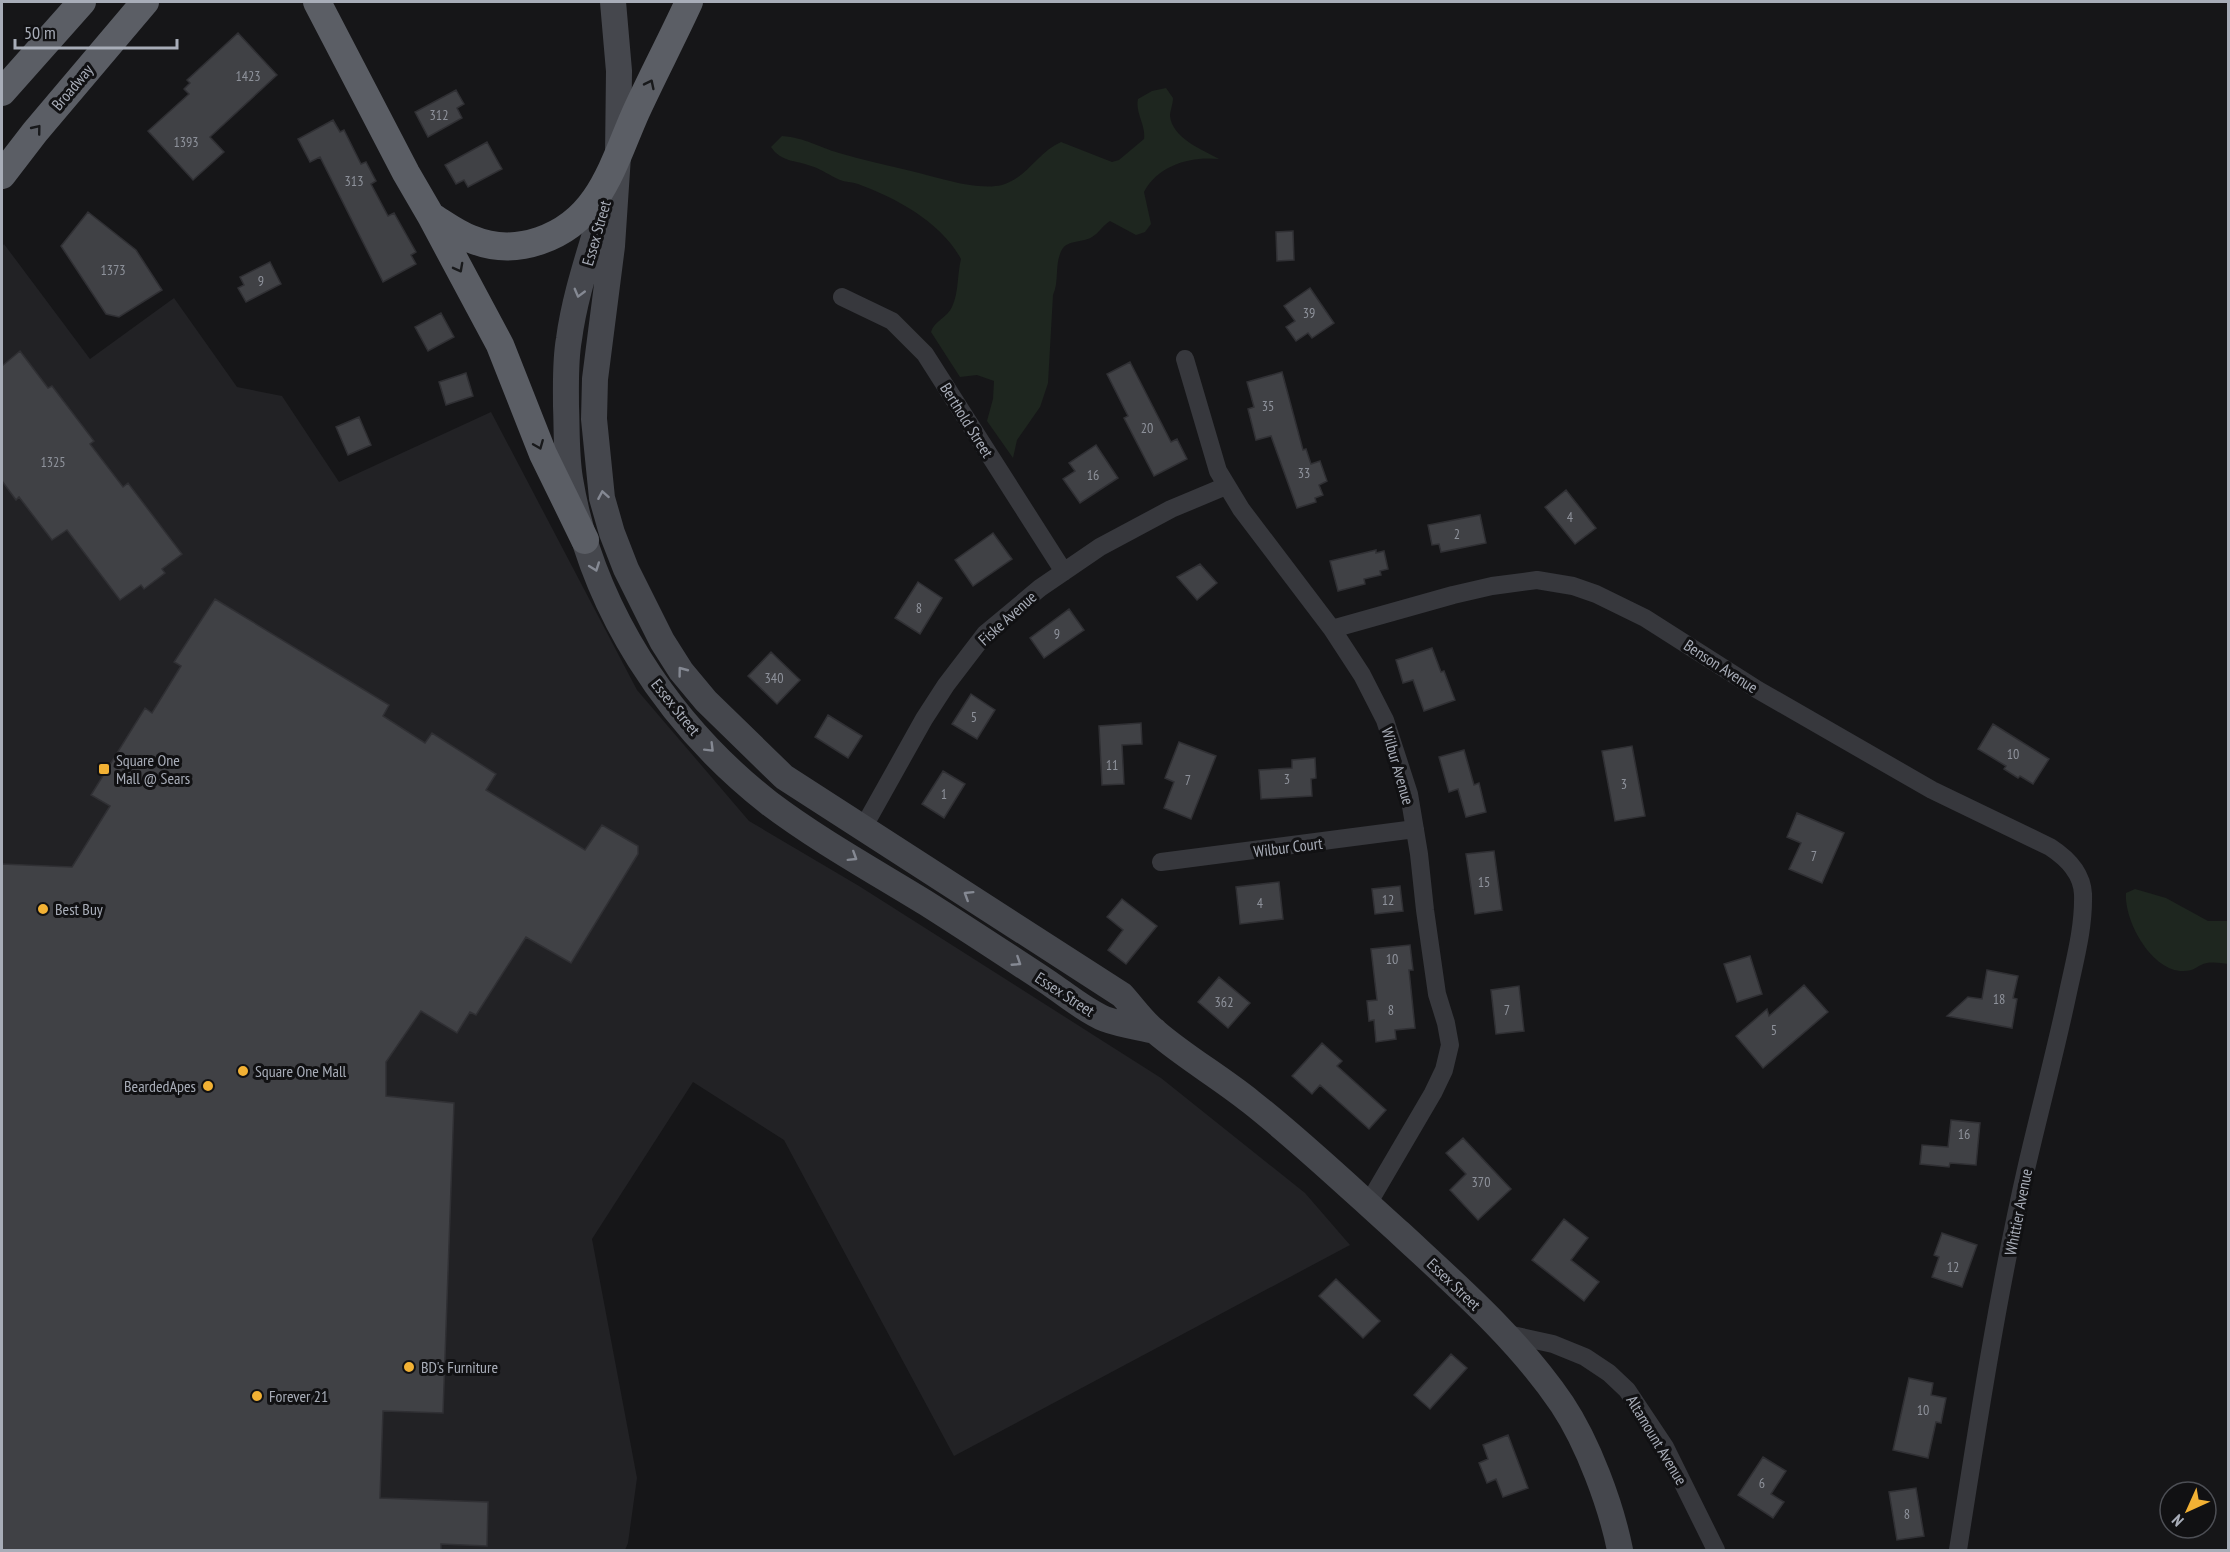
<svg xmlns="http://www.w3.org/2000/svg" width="2230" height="1552" viewBox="0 0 2230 1552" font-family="'PT Sans Narrow',sans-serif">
	<rect width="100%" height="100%" fill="#161618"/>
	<path fill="#222225" d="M4 244 90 359 174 298 237 387 282 396 339 482 491 412 637 690 749 821 859 886 1161 1078 1305 1193 1350 1245 954 1456 784 1140 693 1082 592 1239 637 1478 628 1543 625 1550H2V247Z"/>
	<path fill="#1e261f" d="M1166 88 1173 98C1173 104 1170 111 1170 116 1172 138 1203 150 1219 159 1191 156 1158 165 1144 192L1151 224 1145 232 1136 235 1110 221C1103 225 1099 233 1092 237 1081 244 1065 238 1060 254 1055 267 1059 282 1053 295L1048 383 1040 407 1017 440 1013 458 987 421 993 399 994 381 977 375 960 377 931 332C934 321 947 318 952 307 959 292 957 275 961 259 941 222 896 198 858 184 852 182 845 182 840 180 830 176 822 169 811 166 795 160 781 162 771 147L782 136C806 138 818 147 839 153 863 160 887 165 911 171 936 177 977 191 1002 185 1027 178 1038 152 1061 142L1112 162 1119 160 1144 139C1146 125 1135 113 1138 99L1152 91Z
		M2135 889 2166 898 2208 921H2228V964C2220 963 2209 961 2201 965 2195 968 2192 971 2184 971 2152 972 2124 921 2126 893Z"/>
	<path fill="#404145" stroke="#303034" stroke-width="1.5" d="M238 33 277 75 210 137 224 152 193 180 148 131 189 94 184 89 190 83 187 80Z
		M456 90 464 104 457 108 462 118 428 137 415 112Z
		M333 120 340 132 344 130 361 164 366 162 376 181 371 184 388 216 394 213 416 252 411 255 416 264 383 282 320 157 310 162 298 139Z
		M487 142 502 169 468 187 464 180 456 184 445 165Z
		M88 212 136 250 162 290 119 317 106 314 61 246Z
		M1293 231 1294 260 1277 261 1276 232Z
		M270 262 281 284 246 302 238 288 244 285 240 277Z
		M1310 288 1334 323 1312 338 1308 333 1296 341 1286 327 1295 321 1284 306Z
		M441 313 454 337 428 351 415 327Z
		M20 351 48 388 52 386 94 441 90 444 123 487 128 483 182 554 162 569 165 573 144 589 141 585 120 600 67 530 52 540 19 497 16 500 2 481V366Z
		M1130 362 1171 442 1177 439 1187 459 1154 476 1124 418 1128 416 1107 374Z
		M1282 372 1303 450 1306 449 1311 464 1320 461 1327 481 1319 485 1323 495 1315 498 1316 502 1297 508 1271 436 1256 440 1248 409 1254 407 1247 382Z
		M466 373 473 396 446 405 439 382Z
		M359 417 371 445 348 455 336 427Z
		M1096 445 1118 478 1080 503 1063 479 1075 471 1069 463Z
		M1566 490 1596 528 1575 544 1545 507Z
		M1480 515 1486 543 1441 552 1439 544 1432 545 1428 525Z
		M993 533 1012 559 973 586 955 560Z
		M1376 550V553L1384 551 1388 569 1380 571 1381 575 1364 579 1365 584 1338 591 1330 561Z
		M1200 564 1217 583 1197 600 1177 577Z
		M918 582 942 598 920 634 895 618Z
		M215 599 389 705 383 716 425 743 432 733 496 774 486 790 585 850 602 825 638 846V854L571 963 526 937 476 1015 470 1012 457 1033 421 1011 386 1062V1096L454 1103 443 1413 383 1411 380 1498 488 1502 487 1546 441 1544V1551H2V864L72 867 110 806 91 795 145 708 152 713 181 666 174 662Z
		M1069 609 1084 630 1044 658 1030 638Z
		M1432 648 1441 672 1444 671 1455 700 1424 711 1413 680 1403 683 1396 660Z
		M771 652 800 680 777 704 748 676Z
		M971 694 995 710 977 739 952 724Z
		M828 715 862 736 848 758 815 737Z
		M1141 723 1142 744 1122 745 1124 784 1102 785 1099 726Z
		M1993 724 2049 759 2033 784 2020 776 2018 778 2004 769 2006 766 1978 749Z
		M1179 742 1216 756 1191 819 1164 808 1174 782 1165 778Z
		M1632 746 1645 816 1615 821 1602 751Z
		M1464 750 1474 785 1479 783 1486 812 1466 817 1458 789 1449 792 1439 757Z
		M1315 758 1316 778 1311 779 1312 796 1261 799 1259 770 1292 768V760Z
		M943 771 965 784 944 818 922 804Z
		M1797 813 1844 833 1822 883 1789 869 1801 843 1787 837Z
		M1494 851 1502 910 1475 914 1466 854Z
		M1279 882 1283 919 1240 924 1236 887Z
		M1400 886 1403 911 1375 914 1372 889Z
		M1122 899 1157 926 1126 964 1108 950 1123 930 1107 917Z
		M1410 945 1413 970H1409L1415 1028 1395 1030 1396 1039 1376 1042 1374 1020 1369 1021 1367 1001 1377 1000 1371 949Z
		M1750 956 1762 994 1737 1002 1724 964Z
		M1987 970 2018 976 2013 998 2017 999 2012 1028 1947 1016 1968 997 1982 999Z
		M1219 977 1250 1003 1228 1028 1198 1002Z
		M1804 985 1828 1012 1763 1068 1736 1036 1767 1009 1769 1016Z
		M1519 986 1524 1031 1496 1034 1491 990Z
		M1322 1043 1342 1061 1337 1066 1386 1110 1369 1129 1320 1085 1312 1094 1292 1076Z
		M1951 1120 1980 1123 1976 1165 1950 1163 1949 1167 1920 1164 1922 1145 1948 1147Z
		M1463 1138 1511 1189 1478 1220 1450 1190 1466 1174 1446 1153Z
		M1564 1219 1588 1238 1571 1260 1599 1282 1584 1301 1532 1260Z
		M1942 1233 1977 1245 1962 1287 1932 1277 1939 1257 1934 1255Z
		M1336 1279 1380 1321 1363 1338 1319 1296Z
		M1451 1354 1467 1368 1430 1409 1414 1395Z
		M1909 1378 1933 1383 1931 1395 1946 1398 1941 1423 1936 1422 1928 1458 1893 1450Z
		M1508 1435 1528 1488 1503 1497 1496 1479 1487 1483 1479 1463 1488 1459 1483 1445Z
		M1763 1457 1786 1471 1771 1494 1784 1502 1773 1518 1738 1495Z
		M1916 1488 1924 1536 1897 1540 1889 1492Z"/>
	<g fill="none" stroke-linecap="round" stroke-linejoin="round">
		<path stroke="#37383d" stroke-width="18" d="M842 297 892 321 925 354 1064 572
			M1185 359 1218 471 1241 509 1332 629 1362 675 1385 720 1409 794 1419 854 1425 910 1437 994 1446 1023 1450 1045 1444 1070 1433 1093 1368 1204
			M1332 629 1453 595 1492 586 1537 580 1573 586 1596 594 1645 618 1758 690 1932 790 2050 847C2067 858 2082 873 2083 894 2084 929 2074 963 2067 997 2055 1053 2040 1109 2027 1165 1998 1292 1978 1422 1958 1550
			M863 828 924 719 946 685 985 634 1040 588 1100 547 1171 509 1226 486
			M1161 862 1415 829
			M1503 1333 1553 1344 1585 1357 1609 1373 1627 1390 1665 1447 1716 1550"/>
		<path stroke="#45474d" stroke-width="26" d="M613 2 619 71 618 156 612 246 595 379 594 419 602 498 612 533 626 569 662 641 681 671 706 701 784 777 1122 995C1133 1007 1143 1022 1156 1032 1185 1057 1220 1077 1251 1102 1303 1143 1351 1189 1400 1233 1457 1286 1518 1339 1562 1404 1588 1443 1611 1505 1620 1550
			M604 203C592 247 575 293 569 339 565 361 566 384 566 406 567 430 566 455 570 479 591 607 668 724 769 803 818 840 874 871 926 903 967 929 1008 956 1049 983 1065 994 1087 1012 1105 1019 1121 1025 1138 1027 1155 1031"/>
		<path stroke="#5b5e65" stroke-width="28" d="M317 2 406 173 431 216 500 345 543 454 585 540
			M2 92 82 2
			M2 175 35 132 145 2
			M431 216C444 224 457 234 471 239 516 258 568 238 595 199 613 173 623 141 636 112 653 75 672 39 689 2"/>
	</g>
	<defs><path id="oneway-chevron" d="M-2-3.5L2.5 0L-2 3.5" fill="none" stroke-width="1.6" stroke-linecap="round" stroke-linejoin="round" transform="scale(1.5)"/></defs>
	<g stroke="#18191b">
		<use href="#oneway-chevron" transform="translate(650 84) rotate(-64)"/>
		<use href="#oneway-chevron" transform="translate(37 129) rotate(-51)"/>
		<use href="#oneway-chevron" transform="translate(459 268) rotate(62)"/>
		<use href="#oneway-chevron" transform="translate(539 445) rotate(68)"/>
	</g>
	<g stroke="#858993">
		<use href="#oneway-chevron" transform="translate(579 293) rotate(105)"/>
		<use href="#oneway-chevron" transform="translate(603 495) rotate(-100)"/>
		<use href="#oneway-chevron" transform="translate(595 567) rotate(70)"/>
		<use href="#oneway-chevron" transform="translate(682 671) rotate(-127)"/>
		<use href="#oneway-chevron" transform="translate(710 748) rotate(45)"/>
		<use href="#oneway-chevron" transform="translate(853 857) rotate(32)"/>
		<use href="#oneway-chevron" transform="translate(968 895) rotate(-148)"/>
		<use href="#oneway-chevron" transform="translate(1017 962) rotate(33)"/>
	</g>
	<g fill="#f2b134" stroke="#111113" stroke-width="2">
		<rect x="98" y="763" width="12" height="12" rx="3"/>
		<circle cx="43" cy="909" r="6"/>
		<circle cx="243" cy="1071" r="6"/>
		<circle cx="208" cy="1086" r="6"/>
		<circle cx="409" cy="1367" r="6"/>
		<circle cx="257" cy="1396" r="6"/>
	</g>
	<g text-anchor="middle" stroke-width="6" stroke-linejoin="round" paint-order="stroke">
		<g font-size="14" fill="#8e929b">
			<text x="248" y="81">1423</text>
			<text x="439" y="120">312</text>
			<text x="186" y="147">1393</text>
			<text x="354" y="186">313</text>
			<text x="113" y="275">1373</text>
			<text x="261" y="286">9</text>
			<text x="1309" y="318">39</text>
			<text x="1268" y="411">35</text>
			<text x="1147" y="433">20</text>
			<text x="53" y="467">1325</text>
			<text x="1304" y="478">33</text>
			<text x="1093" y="480">16</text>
			<text x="1570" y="522">4</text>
			<text x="1457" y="539">2</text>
			<text x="919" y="613">8</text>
			<text x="1057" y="639">9</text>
			<text x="774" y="683">340</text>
			<text x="974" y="722">5</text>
			<text x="2013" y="759">10</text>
			<text x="1112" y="770">11</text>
			<text x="1287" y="784">3</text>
			<text x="1188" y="785">7</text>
			<text x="1624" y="789">3</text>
			<text x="944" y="799">1</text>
			<text x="1814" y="861">7</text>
			<text x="1484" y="887">15</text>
			<text x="1388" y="905">12</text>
			<text x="1260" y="908">4</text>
			<text x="1392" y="964">10</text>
			<text x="1999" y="1004">18</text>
			<text x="1224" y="1007">362</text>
			<text x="1391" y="1015">8</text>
			<text x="1507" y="1015">7</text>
			<text x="1774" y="1035">5</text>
			<text x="1964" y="1139">16</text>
			<text x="1481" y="1187">370</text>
			<text x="1953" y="1272">12</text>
			<text x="1923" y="1415">10</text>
			<text x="1762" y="1488">6</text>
			<text x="1907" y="1519">8</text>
		</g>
		<g font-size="16" fill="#a8adb8" stroke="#111113">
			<text transform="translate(72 87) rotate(-50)" y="6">Broadway</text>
			<text transform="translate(596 233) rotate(-74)" y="6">Essex Street</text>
			<text transform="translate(967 420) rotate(58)" y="6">Berthold Street</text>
			<text transform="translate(1007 618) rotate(-42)" y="6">Fiske Avenue</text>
			<text transform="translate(1721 666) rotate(33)" y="6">Benson Avenue</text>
			<text transform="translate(676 707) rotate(51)" y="6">Essex Street</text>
			<text transform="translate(1398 766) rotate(74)" y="6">Wilbur Avenue</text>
			<text transform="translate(1288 847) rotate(-7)" y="6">Wilbur Court</text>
			<text transform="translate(1065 994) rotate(33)" y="6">Essex Street</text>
			<text transform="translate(2018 1212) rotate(-79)" y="6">Whittier Avenue</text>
			<text transform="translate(1454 1284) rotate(44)" y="6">Essex Street</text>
			<text transform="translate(1657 1440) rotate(59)" y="6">Altamount Avenue</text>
		</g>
		<g font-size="16" fill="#a8adb8" stroke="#111113" text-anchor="start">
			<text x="116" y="766">Square One<tspan x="116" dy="18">Mall @ Sears</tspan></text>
			<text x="55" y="915">Best Buy</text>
			<text x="255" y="1077">Square One Mall</text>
			<text x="196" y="1092" text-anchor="end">BeardedApes</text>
			<text x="421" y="1373">BD's Furniture</text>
			<text x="269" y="1402">Forever 21</text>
		</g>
	</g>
	<rect width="2230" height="1552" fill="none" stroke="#a8adb8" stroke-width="6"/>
	<g transform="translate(2188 1510) rotate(225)"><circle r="28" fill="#111113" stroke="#4d4f55" stroke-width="1.5"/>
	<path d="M0-4.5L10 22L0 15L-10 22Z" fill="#f2b134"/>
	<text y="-9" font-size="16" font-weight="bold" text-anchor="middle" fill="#a8adb8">N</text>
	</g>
	<path d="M15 39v9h162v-9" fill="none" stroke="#a8adb8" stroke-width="3"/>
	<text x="24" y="39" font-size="18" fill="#a8adb8" stroke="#111113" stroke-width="4.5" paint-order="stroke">50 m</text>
</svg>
